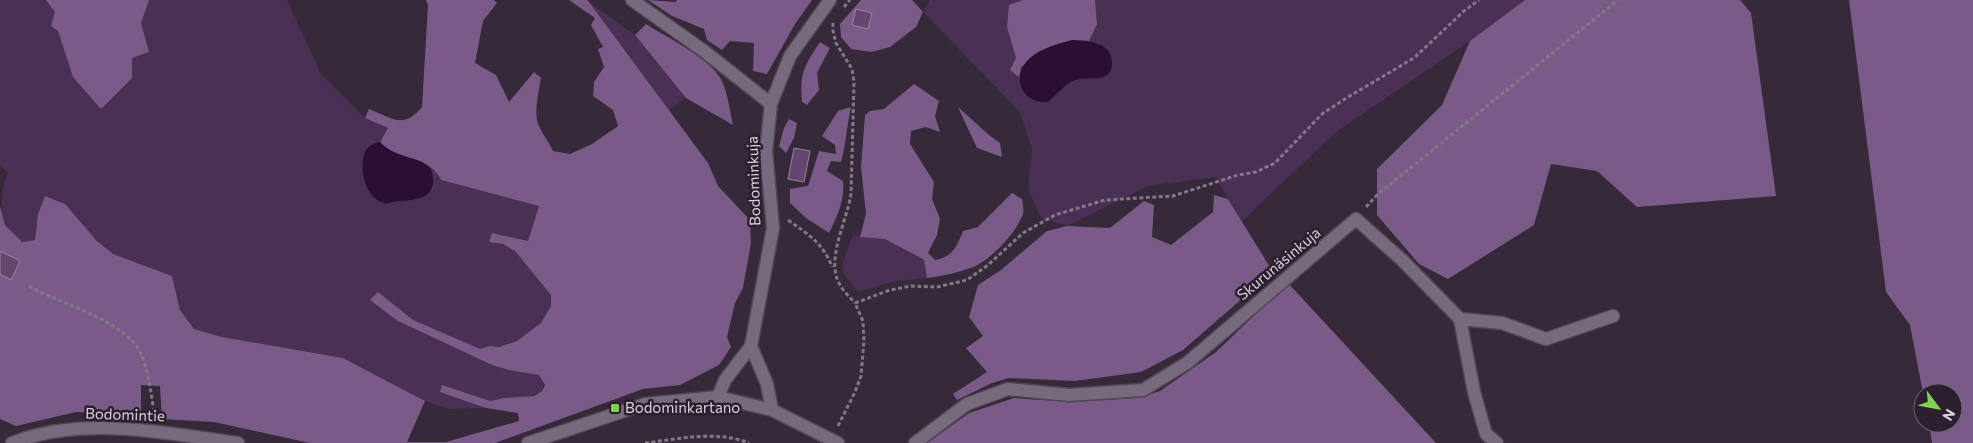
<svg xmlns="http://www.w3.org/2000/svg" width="1973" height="443" viewBox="0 0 1973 443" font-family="Commissioner,sans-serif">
	<rect width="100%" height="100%" fill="#35293a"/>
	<path fill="#4a3054" d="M0 0H287L321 74 365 118 388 128 380 142 437 171 441 180 539 205 528 241 493 233 490 242C499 243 508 245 515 251 523 258 545 284 550 294 551 296 551 302 551 305 547 326 510 350 490 346L476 358C497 367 516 371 539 375L544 382 542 391C526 400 508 396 490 401L486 408 449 409 425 401 343 358 222 337 194 329 180 310 172 276 113 254 97 241 65 204 45 196 38 214 35 240 21 242C16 237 8 230 5 224 0 205 0 190 8 173L0 165Z
		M930 0H1525L1470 41 1336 132 1242 221 1215 177 1148 186 1067 226 1041 218 1028 190 1032 149 1020 112 923 12Z
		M589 2 635 35 686 98 669 110Z
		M853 235 885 239 924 261 927 278 892 282 858 292 843 273V261Z"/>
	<path fill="#7a5b87" d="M46 0H149L141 23 149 52 132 58V78L101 109 73 77 58 31 51 26 55 12Z
		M426 0H494L497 3 483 21 475 63 496 75 509 102 534 72 541 78C539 90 533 115 539 126 543 135 549 142 553 151L570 154 592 144 618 126 613 110 593 96 594 82 604 67 598 49 603 47 591 25 595 18 569 0H587L589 2 708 163 718 186 750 220 751 243 743 288 735 303 727 337 731 347 719 365 680 385 643 389 495 443H310L214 422 162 419 160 386 141 385V415L76 412 16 426 0 419V206L5 225 22 242 35 240 38 214 45 196 65 204 97 241 113 254 172 276 180 310 194 329 222 337 343 358 425 401 407 442H446L519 421 518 413 486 408 440 392 442 385 490 401 504 398 534 396 542 391 545 385 539 375 509 370 492 365 398 321 370 300 378 292 413 320 480 349 490 346 499 347 517 341 541 323 551 306V295L515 251 503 244 489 242 492 233 528 241 539 206 441 180C431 156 397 161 380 142L388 128 365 118 369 109C392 118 403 130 422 107L428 5Z
		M648 0 676 2 677 0H812L795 24 767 74 753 71 754 43 730 41 722 50 707 40 704 29 672 16Z
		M861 0H912L923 12 916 27 890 47 871 52 851 49 841 37 840 24Z
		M1023 0H1095L1097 24 1089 41 1072 40 1021 67 1019 77 1010 70 1016 58 1007 27 1009 5Z
		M1525 0H1740L1751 13 1776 196 1637 207 1597 171 1551 164 1534 225 1448 279 1419 264 1377 215V169L1442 105 1470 41Z
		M1849 0H1973V443H1932L1929 423H1953V393H1923L1910 325 1886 292Z
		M646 24C668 38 704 55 719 76 727 87 730 111 733 125L686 98 635 35Z
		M820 42 830 48 817 73 819 90 807 105 802 102C799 74 805 64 820 42Z
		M914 84 939 101 935 116 940 132 926 127 911 131 910 144 934 182 932 199 940 219 937 235 928 253 935 260C952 257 957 247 963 231L978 227 1012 193 1022 199C1023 204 1024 209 1023 214 1016 233 991 260 973 267 958 273 942 276 927 278L924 260 885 239 860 237 866 214 861 167 865 115 870 111 884 109Z
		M851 107C847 125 846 144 841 162L831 161 827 171 843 181C845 201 837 216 829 233L806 218 790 203V189L808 186 819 151 836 154 835 145 822 136 838 111Z
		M958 107 989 135 1000 143 1002 157 977 148Z
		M789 119 797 123 794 138 786 153 779 146 784 128Z
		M1214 195 1228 199 1273 272 1183 350 1141 372 1075 381 1009 378 992 383 957 400 953 394 987 372 966 348 983 336 969 317 978 285 1001 270 1047 231 1067 226 1110 228 1144 201 1154 205 1152 237 1171 245 1213 212Z
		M1288 283 1436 443H927L969 413 1014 398 1071 402 1138 398 1160 391 1216 352Z"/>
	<path fill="#2a0e34" d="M1072 40C1089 41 1111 42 1112 62 1112 66 1112 70 1109 73 1101 82 1086 76 1075 80 1065 84 1056 95 1048 102 1021 104 1010 76 1030 58 1042 48 1057 44 1072 40Z
		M380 142C395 159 421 156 430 168 433 172 433 179 433 183 431 200 412 200 399 201 394 201 390 204 385 203 366 199 361 174 363 159 365 148 370 144 380 142Z"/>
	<path fill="#654670" stroke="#95859b" d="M856 9 872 13 868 29 852 25Z
		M794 148 810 151 804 182 788 179Z
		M0 251 20 261 11 280 0 274Z"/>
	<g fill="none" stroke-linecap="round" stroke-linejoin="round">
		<g stroke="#524755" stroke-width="15">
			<path id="minor" d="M632 0 704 51 771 104
				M1460 319 1502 323 1546 339 1613 316
				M751 346 767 384 772 410
				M718 397 725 380 751 346 773 228 766 151 771 104 790 56 830 0
				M12 443C83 415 165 433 238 443
				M528 443 645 404 718 397 772 410 838 443
				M915 443 967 404 1008 389 1069 395 1143 390 1187 363 1356 219 1402 260 1460 319 1474 392 1486 434 1497 443"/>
		</g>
		<path stroke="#827886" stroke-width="3" stroke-dasharray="4 2.5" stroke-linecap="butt" d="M844 7 850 0
			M833 23V31L836 43 852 69 854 82 851 194C847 221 825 260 840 285 843 291 850 297 855 303
			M1366 207 1377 195 1618 0
			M788 220C809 235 823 243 832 267
			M29 286C60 304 123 319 140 352 149 369 151 397 155 416
			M838 426 855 392 861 376 864 341 863 321 855 303 890 290 911 286 937 287 967 280 988 265 1023 233 1055 215 1105 200 1173 196 1238 175 1256 172 1275 163 1322 114 1348 97 1414 58 1464 11 1479 0
			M645 443C679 439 716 430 749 443"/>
		<use href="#minor" stroke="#786a7e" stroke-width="12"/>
	</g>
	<rect fill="#7ed153" stroke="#2b1f30" stroke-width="2" x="610" y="403" width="10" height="10" rx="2.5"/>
	<g text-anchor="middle" stroke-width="5" stroke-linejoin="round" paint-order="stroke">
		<g font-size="15" fill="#d9d1dc" stroke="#2b1f30">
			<text transform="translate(754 181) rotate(-92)" y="5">Bodominkuja</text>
			<text transform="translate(1279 264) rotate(-40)" y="5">Skurunäsinkuja</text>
			<text transform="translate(125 415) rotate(2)" y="5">Bodomintie</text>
		</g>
		<g font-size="15" fill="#d9d1dc" stroke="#2b1f30" text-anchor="start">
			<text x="625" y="413">Bodominkartano</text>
		</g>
	</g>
	<g transform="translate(1938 408) rotate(122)"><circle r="24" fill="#2b1f30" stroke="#716675"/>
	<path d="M0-4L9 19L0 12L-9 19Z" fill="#7ed153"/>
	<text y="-8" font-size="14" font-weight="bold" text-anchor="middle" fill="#d9d1dc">N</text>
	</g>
</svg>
